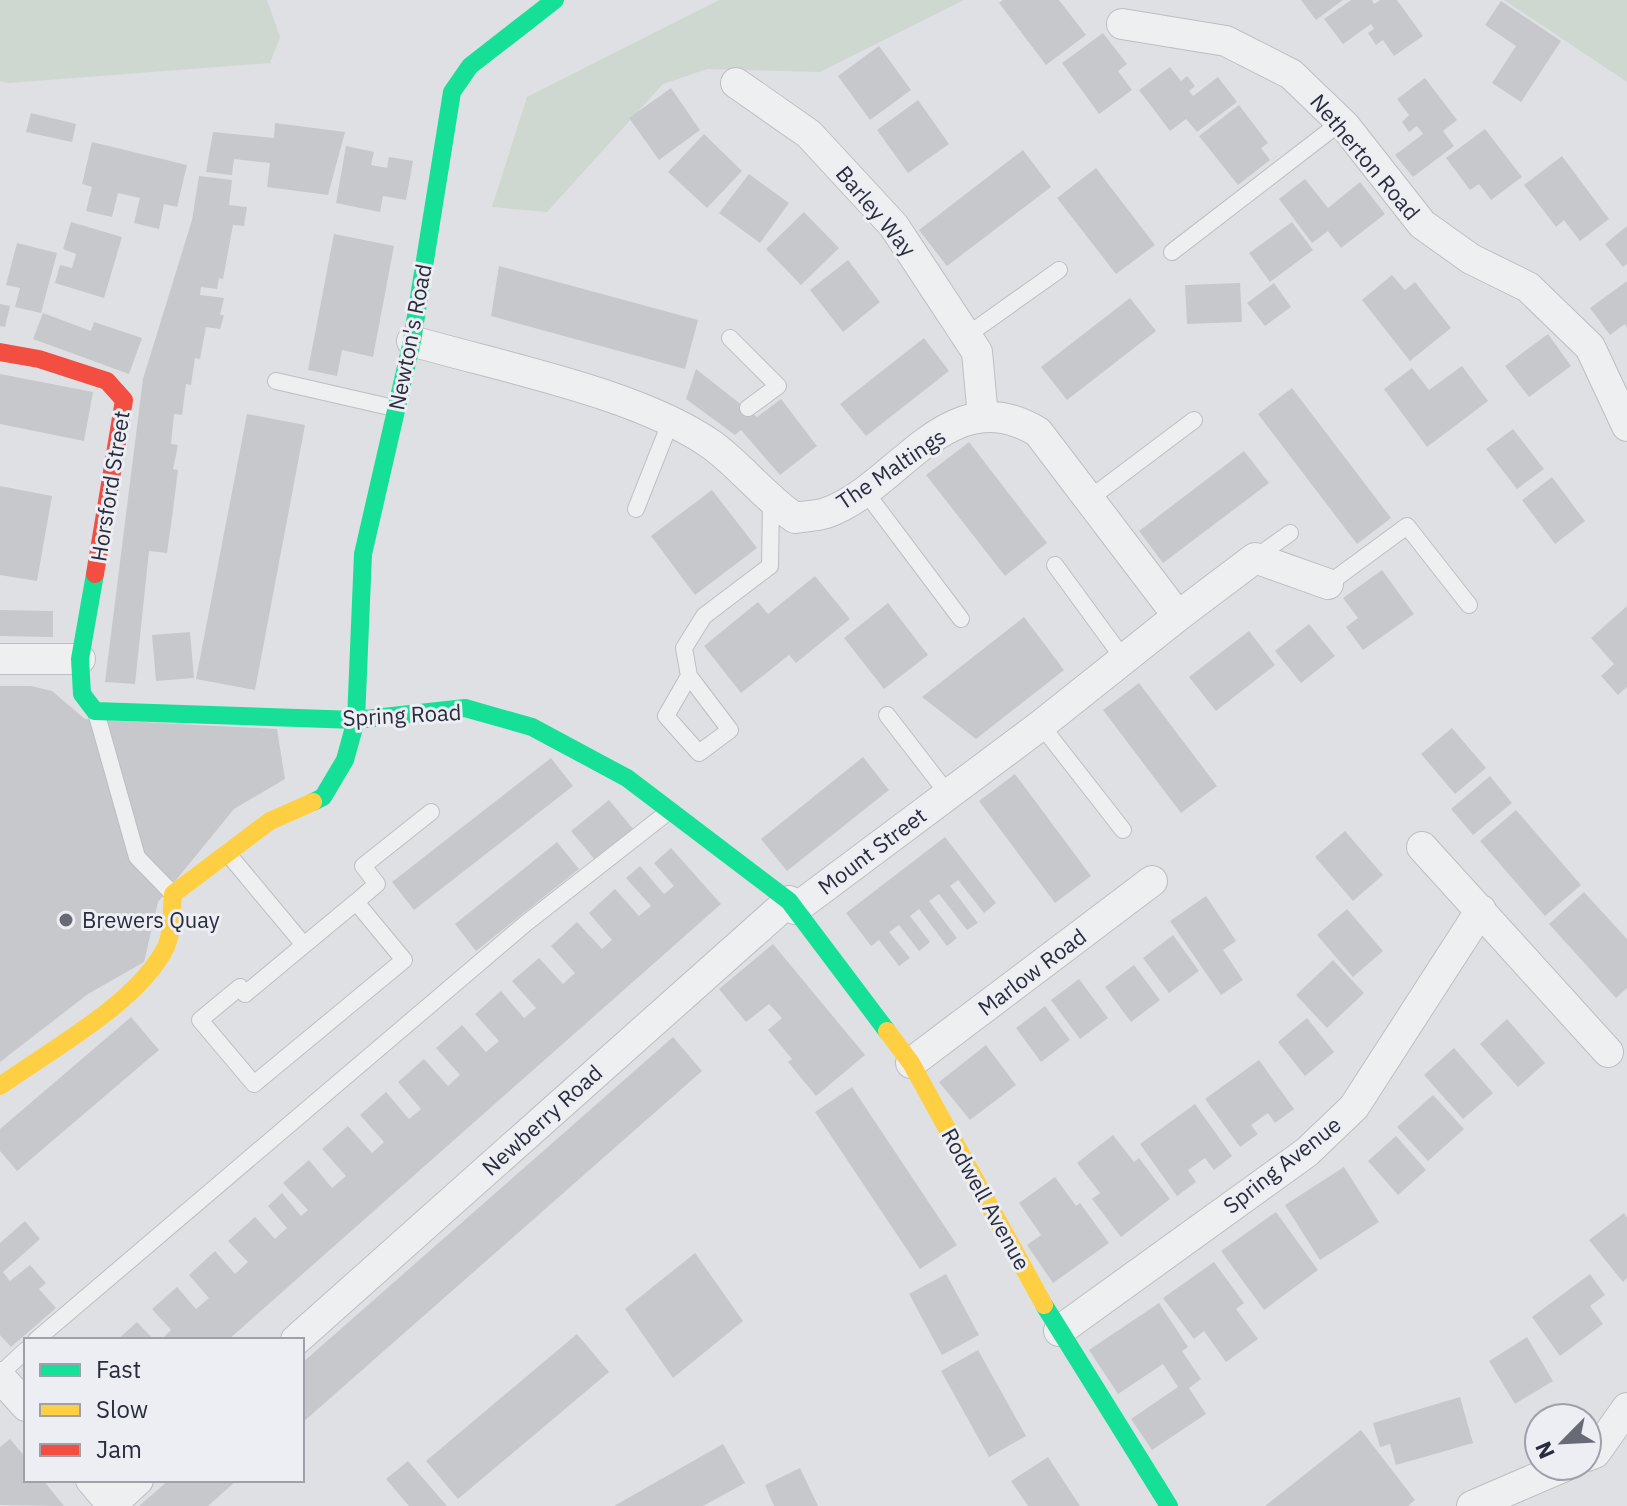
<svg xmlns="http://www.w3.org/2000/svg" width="1627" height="1506" viewBox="0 0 1627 1506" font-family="'IBM Plex Sans',sans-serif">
	<rect width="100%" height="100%" fill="#dfe0e4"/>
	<path fill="#ced7d0" d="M0 0H267L280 37 270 63 9 83 0 81Z
		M719 0H964L820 72 707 69 663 84 547 212 492 207 527 97Z
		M1504 0H1627V82Z"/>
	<path fill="#c7c8cc" d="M1003 0H1059L1086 35 1046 65 999 3Z
		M1301 0H1343L1316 20Z
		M1351 0H1372L1374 4 1380 0H1397L1423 36 1394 56 1383 40 1376 45 1368 33 1374 29 1371 24 1343 44 1324 19Z
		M1501 1 1561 41 1521 102 1492 83 1516 46 1485 25Z
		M1103 33 1127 64 1118 71 1132 90 1099 114 1062 63Z
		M879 46 911 90 870 120 838 76Z
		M1170 67 1181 81 1187 76 1195 86 1189 91 1193 96 1218 77 1237 102 1197 132 1186 119 1170 131 1139 90Z
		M1425 78 1457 120 1443 131 1454 146 1413 177 1395 155 1423 134 1417 126 1409 132 1402 122 1409 115 1397 99Z
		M671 88 700 130 659 160 629 118Z
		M918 100 949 144 908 173 877 130Z
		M1239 105 1268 143 1261 148 1270 160 1238 185 1199 136Z
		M31 113 76 124 72 142 26 132Z
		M275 123 345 132 328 195 267 187 270 163 234 159 232 175 206 172 213 132 274 138Z
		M1485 129 1522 177 1491 200 1479 184 1470 190 1446 158Z
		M704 134 742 171 707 208 668 172Z
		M92 142 187 165 177 207 164 204 159 229 134 223 140 198 118 193 112 217 86 211 92 187 82 184Z
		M346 146 374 152 371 165 387 168 389 157 413 161 406 200 383 196 380 212 336 203Z
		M1023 150 1051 187 947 266 919 230Z
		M1562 156 1609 219 1580 241 1564 220 1556 227 1524 185Z
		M1096 168 1155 245 1116 274 1057 198Z
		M749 174 789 203 760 243 719 213Z
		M199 176 232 180 229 205 247 207 244 226 233 225 223 279 219 278 217 289 201 287 200 295 224 298 220 315H224L220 329 206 327 200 359 195 358 191 385 186 384 182 415 174 414 171 444 178 445 173 469 178 470 173 510 167 553 149 551 135 684 105 682 143 379 192 220Z
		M1305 179 1328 208 1360 182 1385 214 1341 248 1328 231 1312 243 1279 199Z
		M804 212 839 248 801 285 766 249Z
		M71 222 122 237 104 298 55 283 60 265 72 268 76 254 63 249Z
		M1292 222 1313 250 1270 282 1249 253Z
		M1627 226V264L1623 267 1605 244Z
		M334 234 394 246 373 357 342 350 337 376 308 370Z
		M17 243 57 253 41 313 15 307 20 288 6 285Z
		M848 260 880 302 843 332 810 290Z
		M499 266 698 320 685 369 491 316Z
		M1392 275 1405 290 1415 282 1451 328 1410 361 1362 300Z
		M1627 281V328L1625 324 1610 335 1590 308Z
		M1240 283 1242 322 1187 324 1185 285Z
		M1274 283 1291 307 1265 326 1247 303Z
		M1130 298 1156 331 1067 400 1041 367Z
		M0 304 10 306 5 327 0 326Z
		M43 313 91 331 94 322 142 338 129 374 33 339Z
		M1548 334 1571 366 1529 397 1505 366Z
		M924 338 949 371 866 436 840 404Z
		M1462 366 1488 401 1427 447 1384 389 1412 368 1429 390Z
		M696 369 757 417 781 399 817 446 780 475 741 430 735 435 686 399Z
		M0 374 93 392 84 441 0 424Z
		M1292 388 1391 518 1357 544 1258 414Z
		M247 414 305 425 255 690 196 679Z
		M1513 429 1544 469 1517 489 1486 449Z
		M969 442 1047 543 1005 576 926 475Z
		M1244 451 1269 483 1163 563 1139 531Z
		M1552 477 1585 521 1555 544 1522 500Z
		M0 486 52 496 37 581 0 575Z
		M712 490 757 548 695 595 651 536Z
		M1382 570 1414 614 1363 650 1346 627 1358 618 1343 598Z
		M815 576 850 619 796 663 789 655 741 693 704 646 758 602 768 614Z
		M888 603 928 655 884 689 844 638Z
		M1627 606V687L1618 695 1601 676 1614 664 1591 638Z
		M0 610 53 611V637L0 636Z
		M1024 617 1064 670 976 739 922 697Z
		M1309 624 1335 656 1301 683 1275 651Z
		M1249 631 1275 665 1216 711 1189 677Z
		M190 632 194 678 156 681 152 635Z
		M1139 683 1217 786 1181 813 1103 710Z
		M0 686H31L52 691 85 719 277 729 285 779 234 809 158 902 144 962 88 994 0 1062Z
		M1452 728 1486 768 1455 794 1421 754Z
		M863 757 889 790 787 871 761 839Z
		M551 758 573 786 414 910 392 882Z
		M1015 774 1091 876 1055 903 979 801Z
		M1490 776 1512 803 1473 835 1451 809Z
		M609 800 634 830 596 861 571 831Z
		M1516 810 1581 885 1545 916 1480 841Z
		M1345 831 1383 875 1353 901 1315 857Z
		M945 837 996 903 984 913 958 880 950 886 978 923 967 930 939 894 929 901 957 938 947 946 919 909 910 916 930 942 919 951 899 925 889 932 910 958 899 966 879 940 871 946 846 913Z
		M557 842 579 869 476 951 455 924Z
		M671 848 721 904 228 1340H161L171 1330 152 1309 177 1287 196 1309 209 1298 189 1275 215 1251 235 1274 248 1262 228 1241 255 1217 275 1239 287 1228 268 1206 282 1193 301 1216 308 1210 283 1183 309 1160 332 1188 346 1176 322 1149 348 1126 372 1153 384 1142 360 1115 386 1092 409 1119 421 1109 398 1082 424 1059 448 1086 460 1075 436 1048 462 1025 486 1052 499 1041 475 1014 501 991 524 1018 536 1008 512 981 539 958 563 984 575 973 551 946 577 922 602 949 612 940 589 913 615 889 639 916 651 906 626 878 640 866 664 894 674 886 654 863Z
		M1584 892 1627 939V988L1616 998 1549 924Z
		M1206 896 1236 941 1223 950 1243 980 1221 995 1170 921Z
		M1347 909 1383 951 1353 977 1317 935Z
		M1173 935 1199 971 1169 993 1143 958Z
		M773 944 865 1055 816 1096 788 1062 792 1059 768 1030 782 1018 769 1004 746 1022 719 989Z
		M1333 960 1364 993 1327 1028 1296 995Z
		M1134 965 1160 1000 1131 1022 1105 987Z
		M1079 979 1108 1018 1080 1039 1051 1000Z
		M1045 1006 1070 1040 1041 1062 1016 1028Z
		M131 1017 159 1050 17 1171 0 1151V1129Z
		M1307 1018 1334 1052 1305 1076 1278 1042Z
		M1507 1019 1545 1063 1518 1087 1480 1044Z
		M673 1037 702 1071 302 1423V1363Z
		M986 1045 1016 1085 970 1120 939 1082Z
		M1454 1048 1493 1093 1463 1119 1424 1075Z
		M1259 1060 1294 1109 1275 1123 1268 1113 1251 1125 1258 1134 1240 1147 1205 1099Z
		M852 1087 957 1245 920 1269 815 1112Z
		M1433 1095 1464 1129 1428 1161 1397 1127Z
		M1195 1104 1232 1156 1214 1170 1205 1158 1188 1170 1196 1182 1177 1196 1140 1144Z
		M1113 1135 1134 1162 1139 1158 1170 1199 1121 1237 1092 1199 1100 1193 1077 1163Z
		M1396 1136 1426 1170 1398 1195 1368 1161Z
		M1344 1167 1379 1222 1320 1260 1285 1205Z
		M1055 1177 1076 1206 1080 1203 1109 1243 1053 1283 1027 1245 1041 1235 1019 1203Z
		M1276 1212 1318 1270 1264 1310 1221 1251Z
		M1624 1213 1627 1218V1278L1623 1282 1589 1240Z
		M25 1221 40 1239 3 1272 10 1281 30 1265 46 1283 39 1289 56 1308 11 1347 0 1335V1243Z
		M695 1253 743 1321 673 1378 625 1309Z
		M1214 1262 1244 1303 1236 1309 1258 1339 1226 1362 1204 1331 1194 1339 1163 1298Z
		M946 1274 979 1335 942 1355 909 1294Z
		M1590 1274 1605 1295 1590 1306 1603 1324 1560 1356 1532 1317Z
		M1159 1303 1188 1347 1182 1351 1201 1379 1189 1388 1206 1414 1152 1450 1131 1419 1178 1387 1163 1364 1118 1394 1089 1350Z
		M137 1322 154 1340H117Z
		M577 1334 609 1372 458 1499 426 1461Z
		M1527 1337 1553 1381 1515 1404 1489 1361Z
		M978 1350 1026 1436 989 1457 941 1371Z
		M1460 1397 1473 1443 1396 1465 1390 1444 1380 1447 1373 1423Z
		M1361 1430 1415 1500 1408 1506H1265Z
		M10 1439 26 1458V1480H43L64 1506 0 1505V1447Z
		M723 1444 745 1483 703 1506H614Z
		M1048 1457 1080 1506H1028L1011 1481Z
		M408 1461 447 1506H409L386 1479Z
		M800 1468 818 1506H774L765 1485Z
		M169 1480H237L208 1506H139Z"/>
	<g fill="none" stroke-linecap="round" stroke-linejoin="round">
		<g stroke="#bdbec2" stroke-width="18">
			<path id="lane" d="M1172 252 1341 122
				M966 336 1059 270
				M730 338 778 386 748 408
				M276 381 394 408
				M864 490 961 619
				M1089 499 1194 420
				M636 509 670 423
				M1255 558 1290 533
				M1055 565 1123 658
				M1328 584 1407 526 1469 605
				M689 676 666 716 699 753 730 730 689 676 684 648 704 616 770 566 771 501
				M96 712 137 857 172 893
				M887 715 948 794
				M1041 725 1123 830
				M229 855 304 945 245 994 240 987 200 1020 254 1084 404 960 356 902 304 945
				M356 902 377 884 363 866 431 812
				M36 1340 525 924 668 812
				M0 1374 26 1350"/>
		</g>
		<g stroke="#bdbec2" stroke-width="32">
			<path id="street" d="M1122 24 1226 41 1291 74 1345 126 1422 224 1471 259 1528 287 1590 347 1627 426
				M736 83 809 134 894 226 977 352 983 417
				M412 341C501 367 638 393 712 445 742 467 764 497 795 518 805 516 817 516 826 513 899 488 948 377 1038 432L1178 616 1041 725 795 909
				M1178 616 1255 558 1328 584
				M0 659H80
				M1422 847 1608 1052
				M911 1063 1152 881
				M1059 1331 1307 1152 1354 1107 1481 910
				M296 1340 789 901
				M0 1377 26 1406
				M1587 1456 1595 1453 1627 1408
				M91 1480 113 1506
				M112 1504 138 1480
				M1472 1506 1565 1466"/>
		</g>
		<use href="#lane" stroke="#eeeff1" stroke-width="16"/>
		<use href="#street" stroke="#eeeff1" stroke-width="30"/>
		<path stroke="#16e098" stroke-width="18" d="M95 574 80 659 82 694 95 711 356 720 465 708 532 727 627 778 789 901 887 1031
			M313 802 323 797 345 760 356 720 363 554 412 341 452 92 470 66 555 0
			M1044 1305 1169 1506"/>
		<path stroke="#ffcf43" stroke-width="18" d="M887 1031 911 1063 1044 1305
			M0 1086C50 1050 136 1004 165 949 173 933 171 911 173 894L270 821 313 802"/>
		<path stroke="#f24e42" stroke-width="18" d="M0 352 39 359 107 381 124 400 95 574"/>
	</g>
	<circle fill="#686b76" stroke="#eceef4" stroke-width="3" cx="66" cy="920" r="8"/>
	<g text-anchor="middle" stroke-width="6" stroke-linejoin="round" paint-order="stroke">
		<g font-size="22" fill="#282c3b" stroke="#eceef4">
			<text transform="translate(1365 157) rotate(50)" y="8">Netherton Road</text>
			<text transform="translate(876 211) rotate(50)" y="8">Barley Way</text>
			<text transform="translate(410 337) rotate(-79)" y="8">Newton's Road</text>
			<text transform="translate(891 469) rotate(-34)" y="8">The Maltings</text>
			<text transform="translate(110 486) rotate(-81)" y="8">Horsford Street</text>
			<text transform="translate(402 715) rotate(-3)" y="8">Spring Road</text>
			<text transform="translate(872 851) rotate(-37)" y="8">Mount Street</text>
			<text transform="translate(1032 972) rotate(-37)" y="8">Marlow Road</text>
			<text transform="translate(542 1120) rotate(-42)" y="8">Newberry Road</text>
			<text transform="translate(1282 1165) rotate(-38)" y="8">Spring Avenue</text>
			<text transform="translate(986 1199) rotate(61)" y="8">Rodwell Avenue</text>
		</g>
		<g font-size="22" fill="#282c3b" stroke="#eceef4" text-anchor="start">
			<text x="82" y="928">Brewers Quay</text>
		</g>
	</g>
	<rect x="24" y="1338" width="280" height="144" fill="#eceef4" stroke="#9ea0aa" stroke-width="2"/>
	<rect x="40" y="1364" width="40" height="12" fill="#16e098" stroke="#9ea0aa" stroke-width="2"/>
	<text x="96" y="1378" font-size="24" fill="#282c3b">Fast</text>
	<rect x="40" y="1404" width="40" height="12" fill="#ffcf43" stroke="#9ea0aa" stroke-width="2"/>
	<text x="96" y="1418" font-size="24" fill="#282c3b">Slow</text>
	<rect x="40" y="1444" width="40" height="12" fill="#f24e42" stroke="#9ea0aa" stroke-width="2"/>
	<text x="96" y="1458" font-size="24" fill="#282c3b">Jam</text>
	<g transform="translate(1563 1442) rotate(246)"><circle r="38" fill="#eceef4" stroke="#9ea0aa" stroke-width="2"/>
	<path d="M0-6L14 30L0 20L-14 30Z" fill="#686b76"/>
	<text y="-12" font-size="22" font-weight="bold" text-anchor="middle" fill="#282c3b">N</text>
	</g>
</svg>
